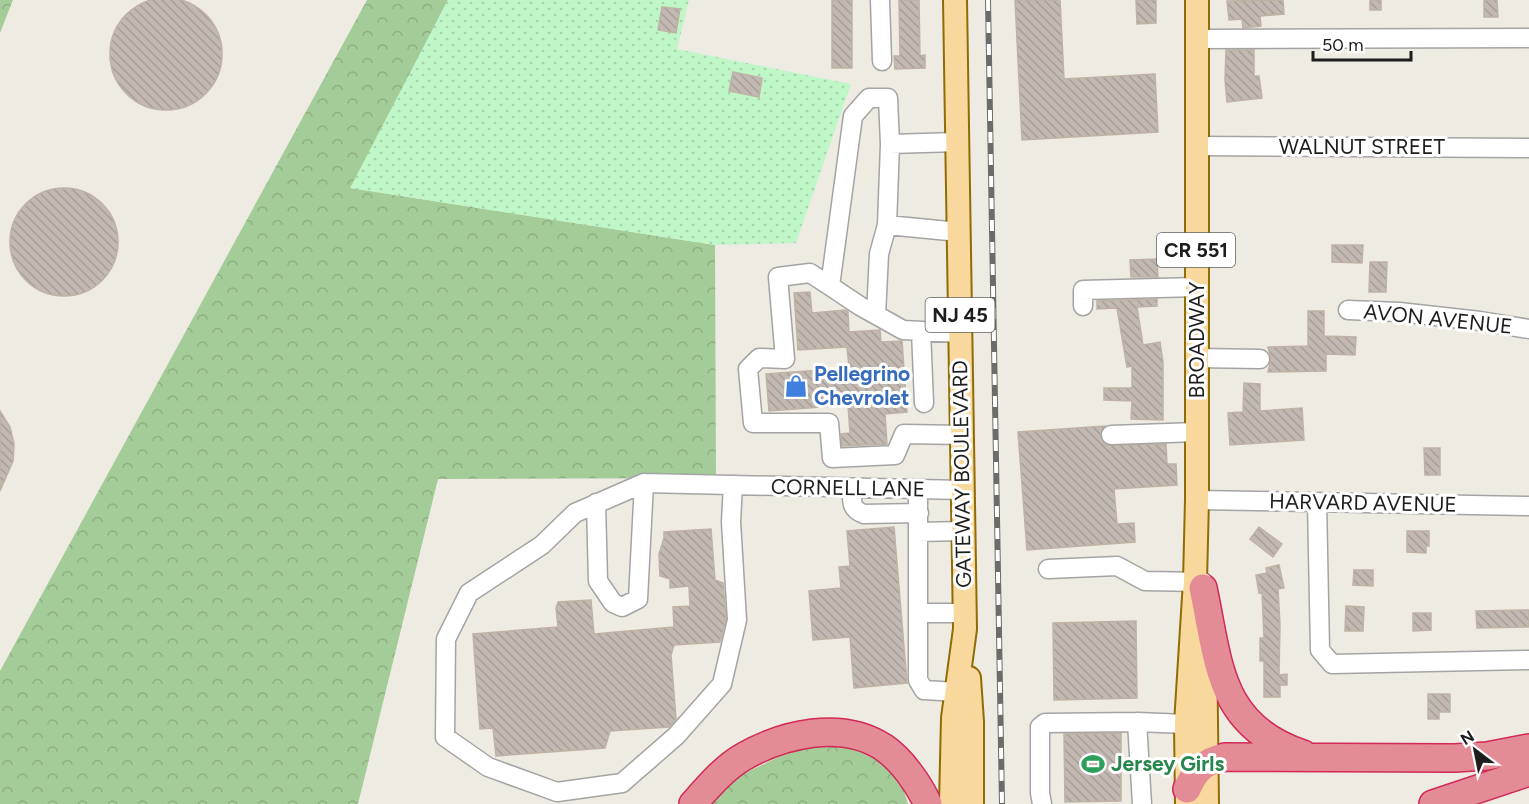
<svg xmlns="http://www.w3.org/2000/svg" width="1529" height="804" viewBox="0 0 1529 804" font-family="Figtree,sans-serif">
	<defs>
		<pattern id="forest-crowns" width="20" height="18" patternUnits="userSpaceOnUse" patternTransform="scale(1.5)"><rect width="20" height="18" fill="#a4cc98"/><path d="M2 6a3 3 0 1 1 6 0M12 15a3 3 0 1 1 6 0" fill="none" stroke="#8daf83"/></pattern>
		<pattern id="park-dots" width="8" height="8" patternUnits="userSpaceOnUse" patternTransform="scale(1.5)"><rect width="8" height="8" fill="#c0f7c8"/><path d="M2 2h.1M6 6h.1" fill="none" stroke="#a5d3ab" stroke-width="1.8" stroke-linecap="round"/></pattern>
		<pattern id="building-back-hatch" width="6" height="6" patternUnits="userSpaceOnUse" patternTransform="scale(1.5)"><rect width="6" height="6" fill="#c2bab2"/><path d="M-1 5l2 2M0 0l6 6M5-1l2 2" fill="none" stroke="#a69f99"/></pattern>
	</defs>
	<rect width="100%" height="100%" fill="#eeebe3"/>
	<path fill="url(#forest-crowns)" d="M0 0H13L0 33Z
		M367 0H448L351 188 715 245 716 478 438 479 358 804H0V671Z
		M824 735 898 770 908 804H695L712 789Z"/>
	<path fill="url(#park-dots)" d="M448 0H689L677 49 851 84 796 243 715 245 350 188Z"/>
	<path fill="url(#building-back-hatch)" stroke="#bfb2a5" stroke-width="1.5" d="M110 54a56 56 0 1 1 112 0a56 56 0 1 1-112 0Z
		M832 0H852V68H832Z
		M899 0H919L920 56 925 55V68L895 69 894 56H900Z
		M1015 0H1060L1064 79 1155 74 1158 132 1022 140Z
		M1136 0H1156V23L1137 24Z
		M1283 0 1284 14 1260 16 1261 26 1243 28 1242 19 1229 20 1227 1Z
		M1370 0H1381V10H1370Z
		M1484 0H1497L1498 17H1484Z
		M662 7 680 9 676 33 658 30Z
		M1226 50H1254V76H1259L1262 98 1227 102 1225 80Z
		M733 72 762 78 759 97 729 91Z
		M10 242a54 54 0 1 1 108 0a54 54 0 1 1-108 0Z
		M1332 245H1363L1362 263 1332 262Z
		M1157 259 1158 277H1131L1130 260Z
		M1370 262H1387L1386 292H1369Z
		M810 292 812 313 846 310 848 312 849 332 880 330 881 342 902 341 907 412 885 414 887 444 842 446 841 434 850 433 848 405 769 411 766 374 849 368 847 347 798 350 794 293Z
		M1157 299V306L1137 307 1143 345 1160 342 1163 362V420L1131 419 1132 401 1104 400V388H1132V366L1127 367 1117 308 1097 309V301Z
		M1308 311H1324V336L1356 337 1355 355 1326 354V371L1268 372 1271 359 1268 347 1308 346Z
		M1244 383 1260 384V411L1302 408 1304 440 1230 445 1228 413 1243 412Z
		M0 411 10 427 14 444 13 461 0 491Z
		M1105 426 1100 436 1106 445 1166 444 1167 464H1176L1177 485 1114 489 1117 524 1134 523 1135 542 1027 550 1018 432Z
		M1424 448H1440V475H1425Z
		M894 527 907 683 854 688 850 637 813 640 809 591 841 588 839 567 850 566 847 531Z
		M1259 527 1282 544 1273 557 1250 539Z
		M711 529 715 580 723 583 726 619 720 642 674 645 671 655 676 719 669 727 610 731 605 748 496 756 493 728 480 729 473 634 558 627 556 608 558 602 591 600 594 634 674 627 673 607 690 606 689 586 670 588V579L660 576 659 554 664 538V532Z
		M1407 531H1429V546H1426V553L1407 552Z
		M1279 565 1284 588 1278 589 1280 625 1279 675 1287 674V685H1280V697H1264V661H1260V638H1264L1262 592 1259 593 1256 575 1267 573 1266 568Z
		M1354 570H1373V586L1353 585Z
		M1346 606 1364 607 1363 631H1345Z
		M1529 610V627L1477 628 1476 611Z
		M1413 613H1431V630L1413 631Z
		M1136 621 1137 698 1054 700 1053 623Z
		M1428 694H1450V712H1439V719H1428Z
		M1121 733V801L1065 802 1064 734Z"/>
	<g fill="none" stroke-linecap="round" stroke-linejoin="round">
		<g stroke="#a4a4a4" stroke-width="21">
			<path id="minor" d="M880 0 882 61
				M1197 39 1529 38
				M957 142 890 144 888 98H869L853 116 830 286 860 306 903 330 960 333
				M1196 146 1529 148
				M887 225 959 232
				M830 286 810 273 778 277 785 359 759 358 748 369 753 423H829L832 458 895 455 904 434 962 435
				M1083 306V290L1197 287
				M1348 310 1399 312 1480 321 1529 329
				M876 315 879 254 887 225 890 144
				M921 331 924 403
				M1197 358 1260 359
				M1111 435 1197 432
				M733 485 731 522 737 620 722 684 676 736 622 783 557 792 488 767 445 737 446 639 469 593 542 545 575 513 644 483 918 489 963 490
				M852 488C852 501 850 509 864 514L919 513
				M918 489V680L924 690 957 692
				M1197 500 1529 506
				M1317 502 1320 650 1332 664 1529 660
				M596 503 598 581 613 603 622 607 638 599 644 483
				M918 532 963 531
				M1048 569 1117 566 1145 581 1203 582
				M918 613H965
				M1137 722 1142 804
				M1042 804 1040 793V727L1045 723 1137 722 1186 724"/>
		</g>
		<g stroke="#906c05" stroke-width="26">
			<path id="major" d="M1205 638 1207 804
				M969 678 972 722V804
				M951 804 953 718 965 629 955 0
				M1187 804 1186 724 1195 581 1197 500V0"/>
		</g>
		<g stroke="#d22957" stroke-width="30">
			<path id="highway" d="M1203 588C1219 663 1218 726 1303 754
				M1187 789C1195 771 1204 761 1225 757L1455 758 1487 756 1529 748
				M693 804C708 787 724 768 743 757 783 734 841 720 883 747 902 760 918 783 928 804
				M1433 804 1529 772"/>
		</g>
		<use href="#minor" stroke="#fff" stroke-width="18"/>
		<use href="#major" stroke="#f9d89d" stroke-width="22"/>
		<use href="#highway" stroke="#e38c96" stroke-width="27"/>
		<g stroke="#6b6b6b" stroke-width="6">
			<path id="rail" d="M988 0 1002 804"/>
		</g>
		<use href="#rail" stroke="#fff" stroke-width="4" stroke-dasharray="11" stroke-linecap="butt"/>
	</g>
	<defs>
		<g id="shop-bare" transform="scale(1.8)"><path d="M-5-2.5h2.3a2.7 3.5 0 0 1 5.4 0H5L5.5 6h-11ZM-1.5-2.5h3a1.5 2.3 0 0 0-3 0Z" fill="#3f7fe0" stroke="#fff" stroke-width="2.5" paint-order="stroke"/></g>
		<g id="stadium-bare" transform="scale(1.8)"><path d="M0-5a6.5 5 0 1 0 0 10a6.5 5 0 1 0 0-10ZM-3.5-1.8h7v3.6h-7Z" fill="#2e9e5b" stroke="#fff" stroke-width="2.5" paint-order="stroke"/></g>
	</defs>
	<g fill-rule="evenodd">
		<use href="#shop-bare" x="796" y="386"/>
		<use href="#stadium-bare" x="1093" y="764"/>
	</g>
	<g text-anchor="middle" stroke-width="6" stroke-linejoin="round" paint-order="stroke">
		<g fill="#fff" stroke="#616161" stroke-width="1.5">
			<rect x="1157" y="233" width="78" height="34" rx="4.5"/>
			<rect x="925.5" y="298" width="69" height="34" rx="4.5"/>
		</g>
		<g font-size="20" font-weight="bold" fill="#1d1d1d">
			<text x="1196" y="257">CR 551</text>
			<text x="960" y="322">NJ 45</text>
		</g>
		<g font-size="21" fill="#1d1d1d" stroke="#fff">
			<text x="1362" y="154">WALNUT STREET</text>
			<text transform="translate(1438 319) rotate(6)" y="7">AVON AVENUE</text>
			<text transform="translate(1197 340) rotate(-90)" y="7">BROADWAY</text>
			<text transform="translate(962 474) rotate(-91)" y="7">GATEWAY BOULEVARD</text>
			<text transform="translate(848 488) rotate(1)" y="7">CORNELL LANE</text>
			<text transform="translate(1363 503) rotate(1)" y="7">HARVARD AVENUE</text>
		</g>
		<g font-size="21" font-weight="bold" fill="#366cbe" stroke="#fff" text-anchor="start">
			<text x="814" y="381">Pellegrino<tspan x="814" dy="24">Chevrolet</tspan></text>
		</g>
		<g font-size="21" font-weight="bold" fill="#27864d" stroke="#fff" text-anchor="start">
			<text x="1111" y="771">Jersey Girls</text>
		</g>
	</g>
	<g transform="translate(1475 750) rotate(328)" stroke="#ffffff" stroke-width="4.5" paint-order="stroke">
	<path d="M0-4.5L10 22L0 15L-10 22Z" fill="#1d1d1d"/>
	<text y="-9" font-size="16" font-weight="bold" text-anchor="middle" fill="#1d1d1d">N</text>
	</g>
	<path d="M1313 51v9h98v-9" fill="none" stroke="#1d1d1d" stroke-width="3"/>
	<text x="1322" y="51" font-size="18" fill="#1d1d1d" stroke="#ffffff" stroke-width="4.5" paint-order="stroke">50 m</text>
</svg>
